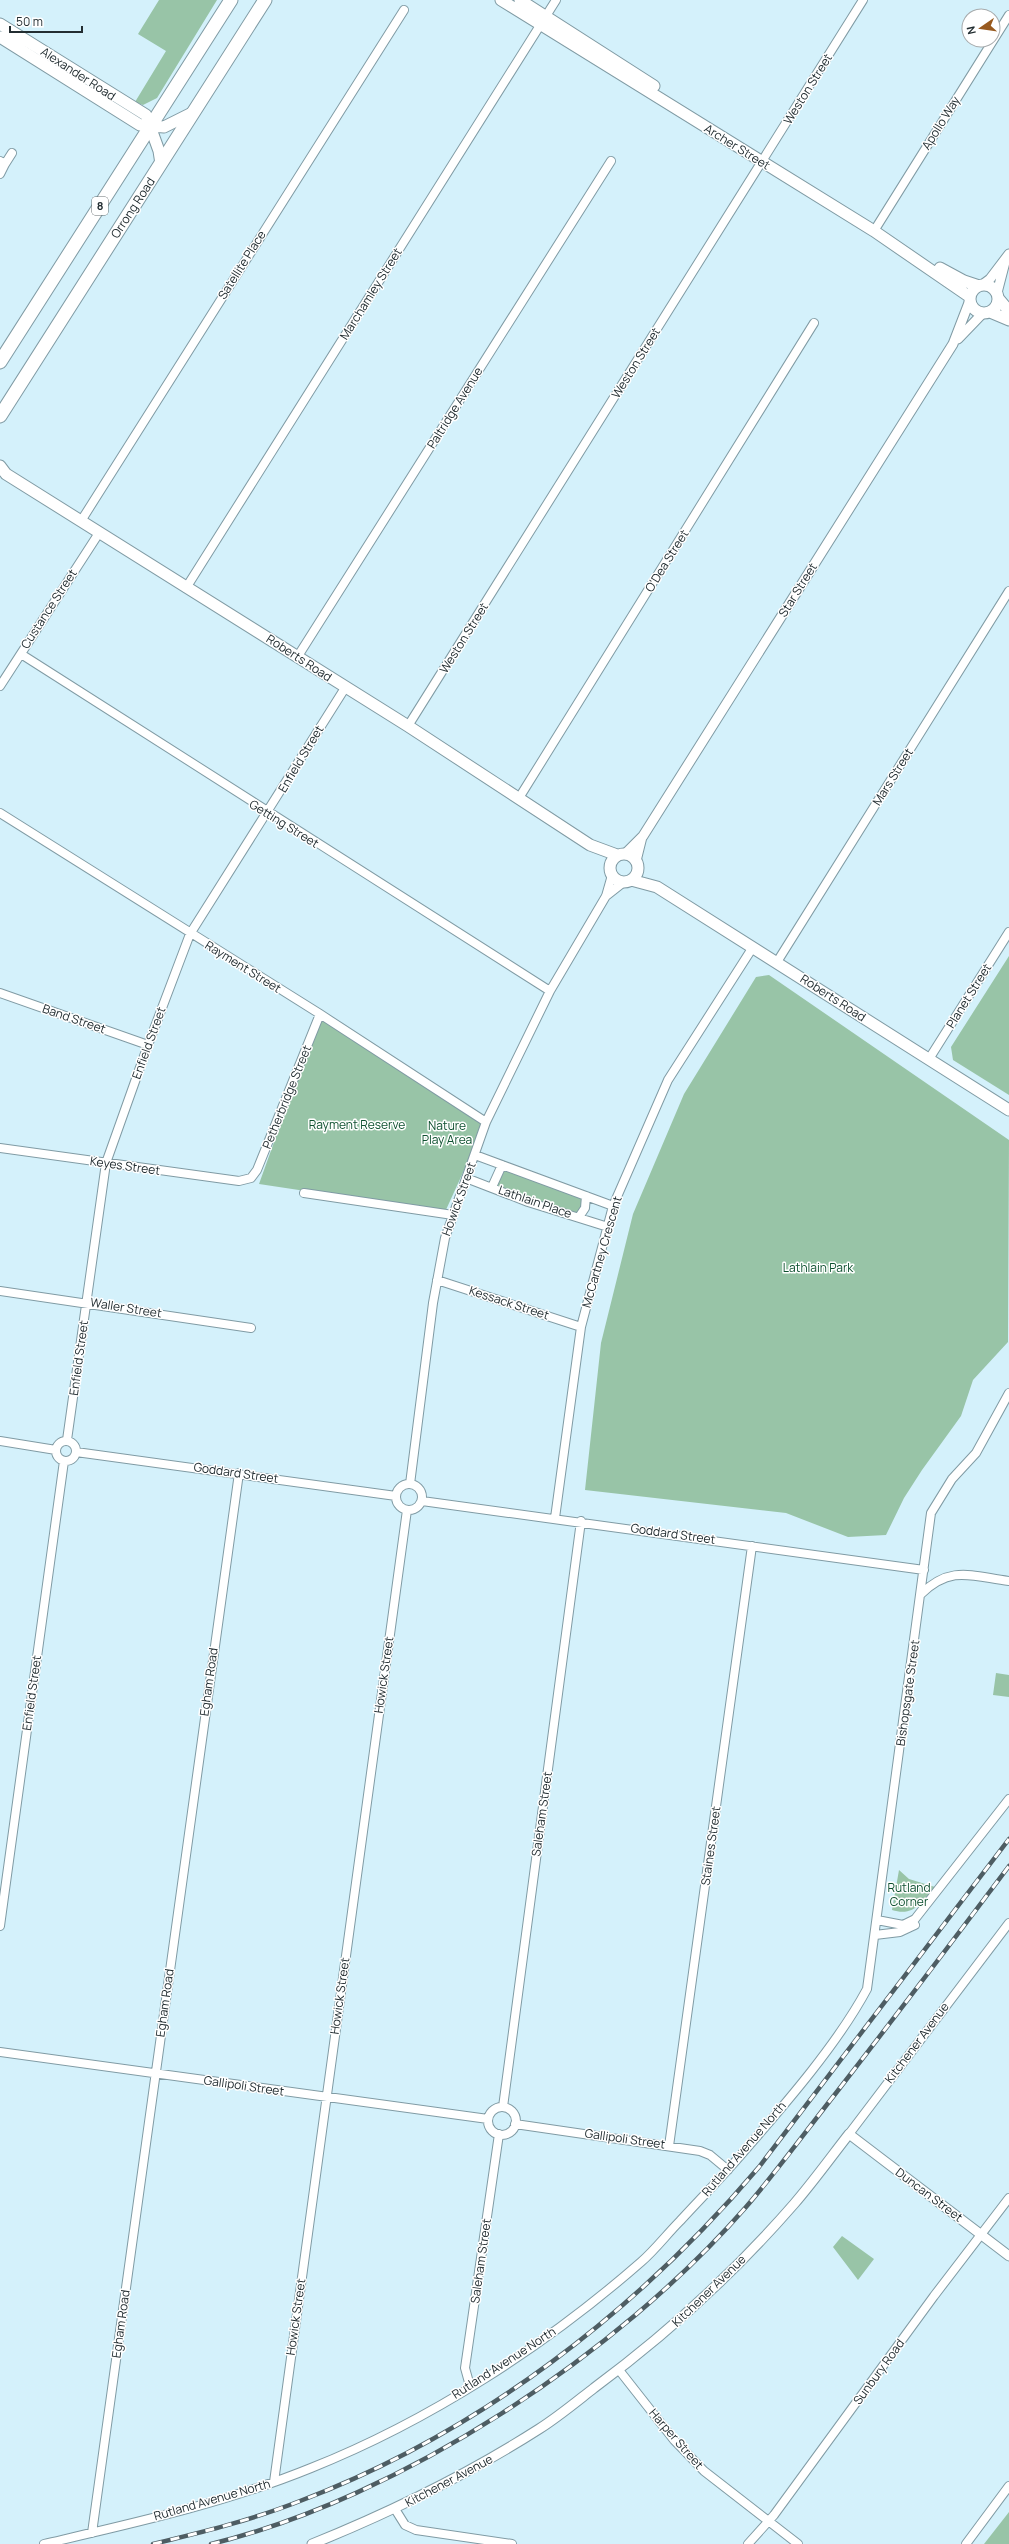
<svg xmlns="http://www.w3.org/2000/svg" width="1009" height="2544" viewBox="0 0 1009 2544" font-family="Manrope,sans-serif">
	<rect width="100%" height="100%" fill="#d4f1fb"/>
	<path fill="#98c4a7" d="M159 0H217L157 98 143 105 135 102 166 51 138 34Z
		M1009 956V1095L953 1060 951 1047Z
		M769 975 1009 1140 1008 1342 973 1380 961 1416 922 1470 904 1498 886 1535 848 1537 786 1513 585 1490 601 1343 633 1214 684 1094 756 977Z
		M320 1014 486 1122 445 1212 259 1184Z
		M502 1165 586 1196 579 1217 492 1187Z
		M996 1673 1009 1675V1697L993 1695Z
		M899 1870 909 1879 935 1887C922 1902 914 1917 892 1910Z
		M842 2236 874 2259 858 2280 833 2247Z
		M1009 2512V2544H984Z"/>
	<g fill="none" stroke-linecap="round" stroke-linejoin="round">
		<g stroke="#809ba4" stroke-width="10">
			<path id="minor" d="M0 161 5 164 0 174
				M5 164 12 153
				M874 231 1009 15
				M81 521 404 10
				M186 588 556 0
				M21 654 550 991
				M298 656 611 161
				M0 686 99 533
				M408 726 863 0
				M519 798 814 323
				M0 813 320 1014 486 1122
				M606 896 625 881
				M777 962 1009 591
				M0 993 148 1045
				M929 1059 1009 932
				M0 1148 239 1181 251 1178 257 1170 320 1014
				M475 1155 613 1206
				M466 1178 528 1202 608 1227
				M492 1187 502 1165
				M304 1193 453 1215
				M579 1217 585 1208 586 1196
				M437 1280 581 1327
				M0 1291 251 1328
				M67 1440 106 1163 148 1045 190 934 345 688
				M56 1451a10 10 0 1 1 20 0a10 10 0 1 1-20 0Z
				M0 1441 56 1450
				M76 1452 396 1496
				M396 1497a13 13 0 1 1 26 0a13 13 0 1 1-26 0Z
				M410 1484 433 1303 445 1238 486 1122 550 991 606 896 612 875
				M422 1501 924 1570
				M555 1518 581 1327 613 1206 668 1080 753 947
				M921 1594C951 1565 971 1576 1009 1581
				M877 1920 903 1925 915 1919 1009 1799
				M0 1926 64 1461
				M875 1935 900 1932 915 1925
				M0 2052 488 2119
				M503 2107 581 1521
				M488 2121a14 14 0 1 1 28 0a14 14 0 1 1-28 0Z
				M515 2124 700 2151 710 2155 728 2170
				M849 2134 1009 1923
				M669 2146 752 1546
				M619 2370 674 2440 704 2471 798 2544
				M470 2386 465 2368 499 2134
				M274 2482 407 1510
				M395 2509 405 2525 416 2530 512 2544
				M92 2533 239 1473
				M44 2544C134 2523 225 2503 311 2468 429 2421 545 2346 641 2262 655 2250 667 2234 680 2221 702 2197 725 2174 746 2149 787 2102 838 2043 867 1989L931 1513 952 1479 976 1453 1009 1393
				M748 2544 774 2515 934 2296 1009 2198
				M966 2544 1009 2486"/>
		</g>
		<g stroke="#809ba4" stroke-width="11">
			<path id="tertiary" d="M982 285 990 279 1009 254
				M997 293 1005 262
				M958 339 983 313
				M625 854 643 836 953 344 970 300
				M636 861 642 837
				M312 2544C391 2512 467 2475 539 2429 558 2417 576 2402 594 2388 667 2334 734 2273 794 2204 813 2182 831 2157 849 2134L1009 2256"/>
		</g>
		<g stroke="#809ba4" stroke-width="13">
			<path id="secondary" d="M501 0 874 231 970 297
				M520 0 654 86
				M0 24 146 115 159 151 161 164
				M0 37 140 125 164 127 194 112
				M940 268 964 281 979 286
				M970 299a14 14 0 1 1 28 0a14 14 0 1 1-28 0Z
				M998 298 1009 311
				M990 312 1009 320
				M0 466 6 474 408 726 590 845 617 855
				M610 868a14 14 0 1 1 28 0a14 14 0 1 1-28 0Z
				M631 880 657 887 1009 1110"/>
		</g>
		<g stroke="#809ba4" stroke-width="15">
			<path id="trunk" d="M0 362 231 0
				M0 416 265 0"/>
		</g>
		<use href="#minor" stroke="#fff" stroke-width="8"/>
		<use href="#tertiary" stroke="#fff" stroke-width="9"/>
		<use href="#secondary" stroke="#fff" stroke-width="11"/>
		<use href="#trunk" stroke="#fff" stroke-width="13"/>
		<g stroke="#4e5d63" stroke-width="4.5">
			<path id="rail" d="M153 2544C203 2532 252 2520 300 2501 479 2433 636 2312 759 2167L1009 1839
				M211 2544C401 2498 618 2354 746 2207 777 2171 806 2131 836 2093 894 2018 952 1942 1009 1866"/>
		</g>
		<use href="#rail" stroke="#fff" stroke-width="3" stroke-dasharray="9" stroke-linecap="butt"/>
	</g>
	<g text-anchor="middle" stroke-width="3" stroke-linejoin="round" paint-order="stroke">
		<rect fill="#fff" stroke="#646c6f" stroke-width="1" x="92" y="197" width="16" height="18" rx="3"/>
		<g font-size="11" font-weight="bold" fill="#222d31">
			<text x="100" y="210">8</text>
		</g>
		<g font-size="12" fill="#222d31" stroke="#fff">
			<text transform="translate(78 74) rotate(33)" y="4">Alexander Road</text>
			<text transform="translate(808 89) rotate(-58)" y="4">Weston Street</text>
			<text transform="translate(941 123) rotate(-58)" y="4">Apollo Way</text>
			<text transform="translate(737 147) rotate(32)" y="4">Archer Street</text>
			<text transform="translate(133 208) rotate(-57)" y="4">Orrong Road</text>
			<text transform="translate(242 265) rotate(-58)" y="4">Satellite Place</text>
			<text transform="translate(371 294) rotate(-58)" y="4">Marchamley Street</text>
			<text transform="translate(636 363) rotate(-58)" y="4">Weston Street</text>
			<text transform="translate(455 408) rotate(-58)" y="4">Paltridge Avenue</text>
			<text transform="translate(667 561) rotate(-58)" y="4">O'Dea Street</text>
			<text transform="translate(798 590) rotate(-58)" y="4">Star Street</text>
			<text transform="translate(49 609) rotate(-57)" y="4">Custance Street</text>
			<text transform="translate(464 638) rotate(-58)" y="4">Weston Street</text>
			<text transform="translate(299 658) rotate(33)" y="4">Roberts Road</text>
			<text transform="translate(301 759) rotate(-59)" y="4">Enfield Street</text>
			<text transform="translate(893 777) rotate(-58)" y="4">Mars Street</text>
			<text transform="translate(284 824) rotate(32)" y="4">Getting Street</text>
			<text transform="translate(243 967) rotate(32)" y="4">Rayment Street</text>
			<text transform="translate(969 996) rotate(-58)" y="4">Planet Street</text>
			<text transform="translate(833 998) rotate(33)" y="4">Roberts Road</text>
			<text transform="translate(74 1019) rotate(19)" y="4">Band Street</text>
			<text transform="translate(149 1043) rotate(-70)" y="4">Enfield Street</text>
			<text transform="translate(287 1097) rotate(-68)" y="4">Petherbridge Street</text>
			<text transform="translate(125 1166) rotate(8)" y="4">Keyes Street</text>
			<text transform="translate(459 1199) rotate(-70)" y="4">Howick Street</text>
			<text transform="translate(535 1202) rotate(19)" y="4">Lathlain Place</text>
			<text transform="translate(602 1252) rotate(-74)" y="4">McCartney Crescent</text>
			<text transform="translate(509 1303) rotate(18)" y="4">Kessack Street</text>
			<text transform="translate(126 1308) rotate(9)" y="4">Waller Street</text>
			<text transform="translate(79 1358) rotate(-82)" y="4">Enfield Street</text>
			<text transform="translate(236 1473) rotate(8)" y="4">Goddard Street</text>
			<text transform="translate(673 1534) rotate(8)" y="4">Goddard Street</text>
			<text transform="translate(384 1675) rotate(-82)" y="4">Howick Street</text>
			<text transform="translate(209 1682) rotate(-82)" y="4">Egham Road</text>
			<text transform="translate(32 1693) rotate(-82)" y="4">Enfield Street</text>
			<text transform="translate(908 1693) rotate(-82)" y="4">Bishopsgate Street</text>
			<text transform="translate(542 1814) rotate(-82)" y="4">Saleham Street</text>
			<text transform="translate(711 1846) rotate(-82)" y="4">Staines Street</text>
			<text transform="translate(340 1996) rotate(-82)" y="4">Howick Street</text>
			<text transform="translate(165 2003) rotate(-82)" y="4">Egham Road</text>
			<text transform="translate(917 2043) rotate(-53)" y="4">Kitchener Avenue</text>
			<text transform="translate(244 2086) rotate(8)" y="4">Gallipoli Street</text>
			<text transform="translate(625 2139) rotate(8)" y="4">Gallipoli Street</text>
			<text transform="translate(744 2149) rotate(-49)" y="4">Rutland Avenue North</text>
			<text transform="translate(929 2195) rotate(37)" y="4">Duncan Street</text>
			<text transform="translate(481 2261) rotate(-82)" y="4">Saleham Street</text>
			<text transform="translate(709 2291) rotate(-44)" y="4">Kitchener Avenue</text>
			<text transform="translate(296 2317) rotate(-82)" y="4">Howick Street</text>
			<text transform="translate(121 2324) rotate(-82)" y="4">Egham Road</text>
			<text transform="translate(504 2363) rotate(-33)" y="4">Rutland Avenue North</text>
			<text transform="translate(879 2372) rotate(-54)" y="4">Sunbury Road</text>
			<text transform="translate(676 2439) rotate(49)" y="4">Harper Street</text>
			<text transform="translate(449 2481) rotate(-28)" y="4">Kitchener Avenue</text>
			<text transform="translate(212 2500) rotate(-16)" y="4">Rutland Avenue North</text>
		</g>
		<g font-size="12" fill="#0d502f" stroke="#fff">
			<text x="357" y="1129">Rayment Reserve</text>
			<text x="447" y="1130">Nature<tspan x="447" dy="14">Play Area</tspan></text>
			<text x="818" y="1272">Lathlain Park</text>
			<text x="909" y="1892">Rutland<tspan x="909" dy="14">Corner</tspan></text>
		</g>
	</g>
	<g transform="translate(981 28) rotate(257)"><circle r="19" fill="#ffffff" stroke="#a7abad"/>
	<path d="M0-3L7 15L0 10L-7 15Z" fill="#985a1f"/>
	<text y="-6" font-size="11" font-weight="bold" text-anchor="middle" fill="#222d31">N</text>
	</g>
	<path d="M10 26v6h72v-6" fill="none" stroke="#222d31" stroke-width="2"/>
	<text x="16" y="26" font-size="12" fill="#222d31" stroke="#ffffff" stroke-width="3" paint-order="stroke">50 m</text>
</svg>
